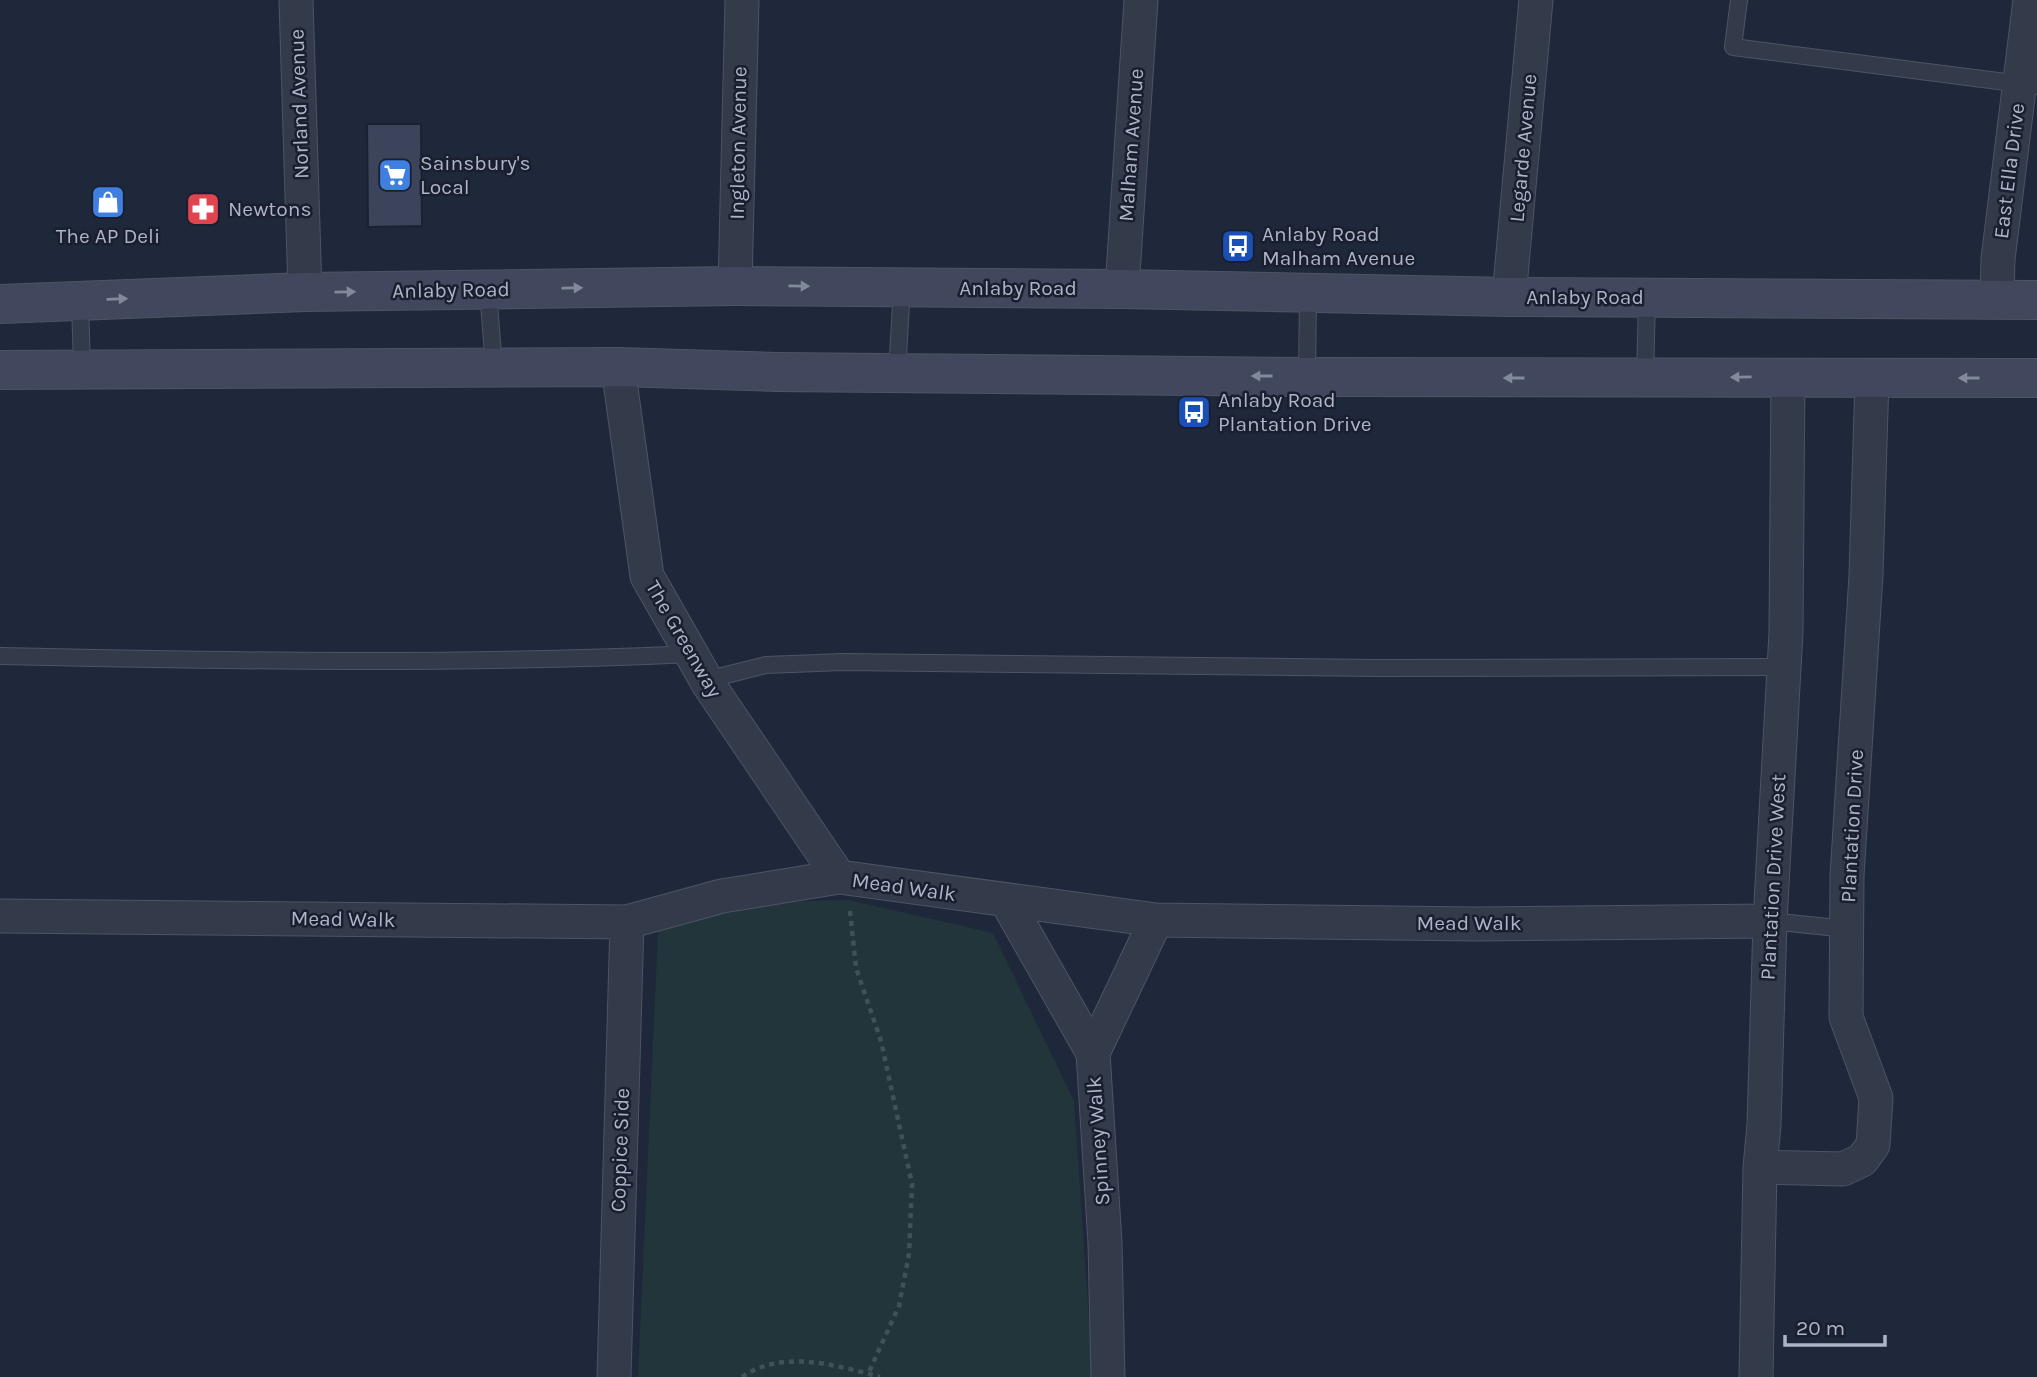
<svg xmlns="http://www.w3.org/2000/svg" width="2037" height="1377" viewBox="0 0 2037 1377" font-family="Karla,sans-serif">
	<rect width="100%" height="100%" fill="#1f273a"/>
	<path fill="#21353b" d="M849 900 993 933 1074 1101 1093 1377H638L658 931 726 908 806 901Z"/>
	<path fill="#3b445a" stroke="#1b2131" stroke-width="2" d="M367 124H421L422 226 368 227Z"/>
	<g fill="none" stroke-linecap="round" stroke-linejoin="round">
		<g stroke="#4e5465" stroke-width="18">
			<path id="service" d="M1739 0 1733 47 2037 86
				M488 290 494 368
				M80 301 82 369
				M897 373 902 287
				M1307 377 1308 293
				M1645 379 1647 298
				M0 656C230 661 461 665 691 654
				M706 680 766 665 843 662 1377 668 1785 667
				M1770 921 1847 929"/>
		</g>
		<g stroke="#4e5465" stroke-width="35">
			<path id="minor" d="M296 0 305 292
				M735 286 742 0
				M1122 289 1141 0
				M1509 297 1536 0
				M1997 300 1998 259 2030 0
				M618 367 647 576 709 685 839 877
				M1007 902 1093 1053
				M0 916 627 922 722 896 839 877 1156 920 1476 924 1770 921
				M1760 1167 1843 1169 1862 1160 1873 1145 1876 1098 1846 1017 1847 876 1866 575 1872 378
				M614 1377 627 922
				M1108 1377 1105 1243 1093 1053 1156 920
				M1756 1377 1760 1167 1764 1125 1770 921 1786 632 1788 376"/>
		</g>
		<g stroke="#4e5465" stroke-width="40">
			<path id="secondary" d="M0 304 305 292 735 286 1122 289 1509 297 2037 300
				M0 370 618 367 777 372 1307 377 2037 378"/>
		</g>
		<path stroke="#3f5258" stroke-width="4.5" stroke-dasharray="5 5" stroke-linecap="butt" d="M850 911 856 968 881 1041 912 1184 909 1254 899 1306 868 1374
			M742 1377C783 1349 836 1365 880 1377"/>
		<use href="#service" stroke="#333a4a" stroke-width="16"/>
		<use href="#minor" stroke="#333a4a" stroke-width="33"/>
		<use href="#secondary" stroke="#41485d" stroke-width="38"/>
	</g>
	<defs><path id="oneway-solid" d="M-6-.8H1V-3.2L6.5 0L1 3.2V.8H-6Z" transform="scale(1.75)"/></defs>
	<g fill="#82899d">
		<use href="#oneway-solid" transform="translate(799 286) rotate(1)"/>
		<use href="#oneway-solid" transform="translate(572 288) rotate(-1)"/>
		<use href="#oneway-solid" transform="translate(345 292) rotate(-1)"/>
		<use href="#oneway-solid" transform="translate(117 299) rotate(-2)"/>
		<use href="#oneway-solid" transform="translate(1262 376) rotate(-180)"/>
		<use href="#oneway-solid" transform="translate(1741 377) rotate(179)"/>
		<use href="#oneway-solid" transform="translate(1514 378) rotate(-180)"/>
		<use href="#oneway-solid" transform="translate(1969 378) rotate(180)"/>
	</g>
	<defs>
		<g id="supermarket-square" transform="scale(1.75)"><rect x="-9" y="-9" width="18" height="18" rx="4" fill="#3f7fe0" stroke="#191f2f"/><path d="M-6-5.5h2.5l.6 2H6L4.5 2H-2.5L-4.4-4H-6ZM-1.5 3.2a1.3 1.3 0 1 0 .1 0ZM3 3.2a1.3 1.3 0 1 0 .1 0Z" fill="#fff"/></g>
		<g id="shop-square" transform="scale(1.75)"><rect x="-9" y="-9" width="18" height="18" rx="4" fill="#3f7fe0" stroke="#191f2f"/><path d="M-5-2.5h2.3a2.7 3.5 0 0 1 5.4 0H5L5.5 6h-11ZM-1.5-2.5h3a1.5 2.3 0 0 0-3 0Z" fill="#fff"/></g>
		<g id="pharmacy-square" transform="scale(1.75)"><rect x="-9" y="-9" width="18" height="18" rx="4" fill="#e0444e" stroke="#191f2f"/><path d="M-2-6h4v4h4v4h-4v4h-4v-4h-4v-4h4Z" fill="#fff"/></g>
		<g id="bus-square" transform="scale(1.75)"><rect x="-9" y="-9" width="18" height="18" rx="4" fill="#1a4fb4" stroke="#191f2f"/><path d="M-5-6H5V4H4V6H2V4H-2V6H-4V4H-5ZM-3.5-4V0h7V-4ZM-3.5 1.2v1.5H-2V1.2ZM2 1.2v1.5H3.5V1.2Z" fill="#fff"/></g>
	</defs>
	<g fill-rule="evenodd">
		<use href="#supermarket-square" x="395" y="175"/>
		<use href="#shop-square" x="108" y="202"/>
		<use href="#pharmacy-square" x="203" y="209"/>
		<use href="#bus-square" x="1238" y="246"/>
		<use href="#bus-square" x="1194" y="412"/>
	</g>
	<g text-anchor="middle" stroke-width="5" stroke-linejoin="round" paint-order="stroke">
		<g font-size="21" fill="#aeb4c7" stroke="#191f2f">
			<text transform="translate(299 104) rotate(-92)" y="7">Norland Avenue</text>
			<text transform="translate(738 143) rotate(-89)" y="7">Ingleton Avenue</text>
			<text transform="translate(1131 145) rotate(-86)" y="7">Malham Avenue</text>
			<text transform="translate(1523 148) rotate(-85)" y="7">Legarde Avenue</text>
			<text transform="translate(2009 171) rotate(-83)" y="7">East Ella Drive</text>
			<text x="1018" y="295">Anlaby Road</text>
			<text transform="translate(451 290) rotate(-1)" y="7">Anlaby Road</text>
			<text x="1585" y="304">Anlaby Road</text>
			<text transform="translate(684 639) rotate(60)" y="7">The Greenway</text>
			<text transform="translate(1852 826) rotate(-87)" y="7">Plantation Drive</text>
			<text transform="translate(1773 877) rotate(-87)" y="7">Plantation Drive West</text>
			<text transform="translate(904 887) rotate(8)" y="7">Mead Walk</text>
			<text transform="translate(343 919) rotate(1)" y="7">Mead Walk</text>
			<text x="1469" y="930">Mead Walk</text>
			<text transform="translate(1098 1141) rotate(-94)" y="7">Spinney Walk</text>
			<text transform="translate(620 1150) rotate(-88)" y="7">Coppice Side</text>
		</g>
		<g font-size="21" fill="#aeb4c7" stroke="#191f2f" text-anchor="start">
			<text x="420" y="170">Sainsbury's<tspan x="420" dy="24">Local</tspan></text>
			<text x="228" y="216">Newtons</text>
			<text x="1262" y="241">Anlaby Road<tspan x="1262" dy="24">Malham Avenue</tspan></text>
			<text x="108" y="243" text-anchor="middle">The AP Deli</text>
			<text x="1218" y="407">Anlaby Road<tspan x="1218" dy="24">Plantation Drive</tspan></text>
		</g>
	</g>
	<path d="M1785 1335v10h100v-10" fill="none" stroke="#aeb4c7" stroke-width="3.5"/>
	<text x="1796" y="1335" font-size="21" fill="#aeb4c7" stroke="#191f2f" stroke-width="5" paint-order="stroke">20 m</text>
</svg>
